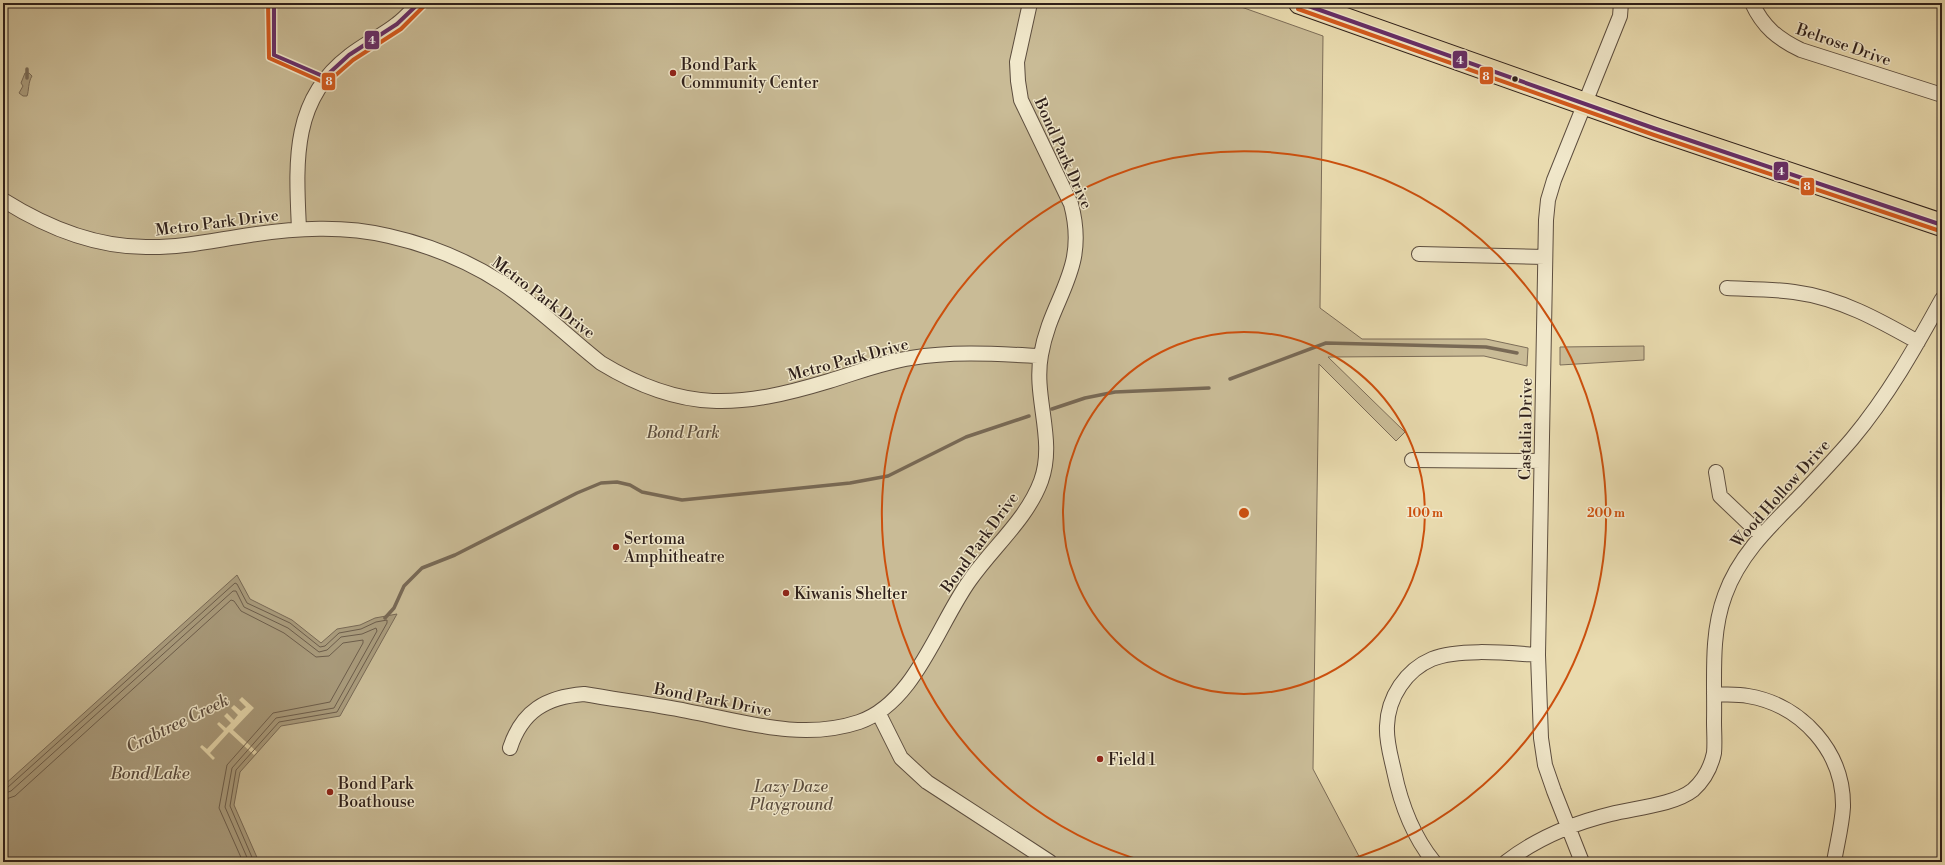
<svg xmlns="http://www.w3.org/2000/svg" width="1945" height="865" viewBox="0 0 1945 865" font-family="'Libre Bodoni',serif">
	<rect width="100%" height="100%" fill="#e9dbaf"/>
	<filter id="stains"><feTurbulence type="fractalNoise" baseFrequency=".005" numOctaves="4"/><feColorMatrix values="0 0 0 0 .2 0 0 0 0 .09 0 0 0 0 .02 0 0 0 .5 -.17"/></filter>
	<radialGradient id="worn" r=".72"><stop offset=".6" stop-color="#630" stop-opacity="0"/><stop offset="1" stop-color="#630" stop-opacity=".3"/></radialGradient>
	<path fill="#c9bb96" stroke="#7c6d58" d="M3 3H1230L1323 36 1320 308 1362 339H1486L1528 348 1527 366 1484 356 1328 357 1405 432 1396 441 1319 364 1313 769 1362 862H3Z
		M1644 346V360L1560 365V347Z"/>
	<path fill="#a99b7c" stroke="#786955" d="M25 73H29L32 76C28 82 29 91 27 96H23L19 93 23 86 21 83Z
		M237 575 250 599 292 620 321 643 337 629 360 625 375 618 397 614 340 716 281 726 240 772 234 805 259 862H3V786Z"/>
	<path fill="#e9dbaf" d="M242 697 254 708 233 730 257 752 254 755 229 732 210 753 215 758 213 760 200 747 202 745 207 749 224 731 217 724 219 722 226 728 231 723 224 716 227 713 234 720 238 715 231 708 234 705 241 711 246 707 239 700Z"/>
	<g fill="none" stroke-linecap="round" stroke-linejoin="round">
		<path stroke="#6c5d4b" stroke-width="1" d="M3 789 7 788 235 583 237 584 247 603 290 623 320 647 325 646 339 633 361 629 376 622 387 620V623L337 712 279 722 236 770 230 806 254 862
			M3 794 11 791 233 591H236L244 607 288 628 319 652 327 650 341 637 362 634 376 628 377 631 334 708 276 718 232 768 225 807 249 862
			M3 800 15 796 231 600 234 601 241 611 284 633 316 657 329 656 343 643 363 640V643L330 702 273 713 227 765 219 808 243 862"/>
		<path stroke="#786955" stroke-width="3.5" d="M27 69V78
			M1230 379 1326 343 1486 347 1517 353
			M1052 409 1085 398 1115 392 1209 388
			M385 618 394 608 404 586 422 568 455 555 577 493 601 483 617 482 630 485 642 492 682 500 850 483 888 476 966 437 1029 416"/>
		<g stroke="#5d4e3f" stroke-width="16">
			<path id="minor" d="M1752 3C1763 27 1778 39 1801 50L1942 95
				M3 200C46 227 95 247 146 247 181 248 215 240 250 235 296 228 343 225 389 236 429 245 468 261 502 283 537 306 568 337 601 363 683 413 740 408 829 381 856 373 883 362 911 358 954 351 997 354 1040 356
				M299 229C296 163 291 100 349 56 364 44 382 36 397 24 405 18 412 10 419 3
				M1419 254 1545 257
				M1727 288C1749 289 1772 289 1794 292 1840 298 1879 320 1918 342
				M1412 460 1541 461
				M1716 472 1720 496 1761 535
				M1714 694C1725 695 1737 694 1748 696 1802 705 1844 752 1843 807 1842 825 1837 844 1834 862
				M879 714 901 758 927 782 1050 862
				M510 748C522 711 546 697 584 694 618 700 653 704 687 711 745 722 802 741 859 722 915 703 938 624 970 580 993 547 1027 519 1041 481 1056 440 1033 397 1041 355 1051 296 1089 271 1071 204L1021 100 1018 81 1017 62 1030 3
				M1434 862C1412 835 1401 805 1394 771 1391 757 1386 741 1387 726 1388 697 1406 670 1432 659 1459 648 1509 653 1538 655
				M1506 862C1536 839 1574 823 1611 814 1634 808 1674 805 1693 790 1703 781 1711 767 1714 753 1715 743 1714 732 1714 722 1715 680 1710 635 1725 595 1739 556 1768 528 1796 500 1815 480 1834 460 1852 439 1888 396 1915 348 1942 299
				M1582 862 1554 791 1545 765 1541 738 1538 655 1546 220 1548 200 1554 180 1620 16 1621 3"/>
		</g>
		<g stroke="#2e1f1a" stroke-width="24">
			<path id="primary" d="M1300 3 1656 129 1942 225"/>
		</g>
		<use href="#minor" stroke="#f1e8cb" stroke-width="14"/>
		<use href="#primary" stroke="#e9dbaf" stroke-width="22"/>
		<g stroke="#f1e8cb" stroke-width="7">
			<path id="bus-1" d="M274 3V55
				M1300 3 1656 129 1942 225
				M274 55 325 77
				M325 77 349 55 397 24 419 3"/>
		</g>
		<g stroke="#f1e8cb" stroke-width="7">
			<path id="bus-2" d="M268 3 269 58 325 83 329 81 353 60 401 29 423 7
				M1298 9 1654 135 1940 231"/>
		</g>
		<use href="#bus-1" stroke="#672e68" stroke-width="4"/>
		<use href="#bus-2" stroke="#d55b1e" stroke-width="4"/>
	</g>
	<g fill="none" stroke="#cc500e" stroke-width="2">
		<circle cx="1244" cy="513" r="181"/>
		<path d="M1147 862A362 362 0 1 1 1341 862"/>
	</g>
	<g fill="#8f2418" stroke="#f1e8cb" stroke-width="1.5">
		<circle cx="673" cy="73" r="4"/>
		<circle cx="616" cy="547" r="4"/>
		<circle cx="786" cy="593" r="4"/>
		<circle cx="1100" cy="759" r="4"/>
		<circle cx="330" cy="792" r="4"/>
	</g>
	<circle fill="#2e1f1a" stroke="#f1e8cb" stroke-width="1.5" cx="1515" cy="79" r="3.5"/>
	<g text-anchor="middle" stroke-width="3" stroke-linejoin="round" paint-order="stroke">
		<g font-size="16" fill="#2e1f1a" stroke="#f1e8cb">
			<text transform="translate(1844 44) rotate(19)" y="6">Belrose Drive</text>
			<text transform="translate(1064 153) rotate(66)" y="6">Bond Park Drive</text>
			<text transform="translate(217 222) rotate(-7)" y="6">Metro Park Drive</text>
			<text transform="translate(544 297) rotate(37)" y="6">Metro Park Drive</text>
			<text transform="translate(848 359) rotate(-15)" y="6">Metro Park Drive</text>
			<text transform="translate(1525 429) rotate(-89)" y="6">Castalia Drive</text>
			<text transform="translate(1780 493) rotate(-48)" y="6">Wood Hollow Drive</text>
			<text transform="translate(979 542) rotate(-54)" y="6">Bond Park Drive</text>
			<text transform="translate(713 699) rotate(11)" y="6">Bond Park Drive</text>
		</g>
		<g font-size="16" fill="#2e1f1a" stroke="#f1e8cb" text-anchor="start">
			<text x="681" y="70">Bond Park<tspan x="681" dy="18">Community Center</tspan></text>
			<text x="624" y="544">Sertoma<tspan x="624" dy="18">Amphitheatre</tspan></text>
			<text x="794" y="599">Kiwanis Shelter</text>
			<text x="1108" y="765">Field 1</text>
			<text x="338" y="789">Bond Park<tspan x="338" dy="18">Boathouse</tspan></text>
		</g>
		<g font-size="16" font-style="italic" fill="#5c4e3f" stroke="#f1e8cb">
			<text x="683" y="438">Bond Park</text>
			<text x="791" y="792">Lazy Daze<tspan x="791" dy="18">Playground</tspan></text>
		</g>
		<g font-size="17" font-style="italic" fill="#594a3c" stroke="#f1e8cb">
			<text transform="translate(177 723) rotate(-26)" y="6">Crabtree Creek</text>
			<text x="150" y="779">Bond Lake</text>
		</g>
	</g>
	<circle cx="1244" cy="513" r="6" fill="#cc500e" stroke="#f1e8cb" stroke-width="2"/>
	<g font-size="12" text-anchor="middle" font-weight="bold" fill="#cc500e" stroke="#f1e8cb" stroke-width="3" stroke-linejoin="round" paint-order="stroke">
		<text x="1425" y="517">100 m</text>
		<text x="1606" y="517">200 m</text>
	</g>
	<g stroke="#f1e8cb" stroke-width="1.5">
		<rect x="364" y="30" width="16" height="20" rx="4" fill="#672e68"/>
		<rect x="1452" y="50" width="16" height="19" rx="4" fill="#672e68"/>
		<rect x="1479" y="66" width="15" height="19" rx="4" fill="#d55b1e"/>
		<rect x="321" y="72" width="15" height="19" rx="4" fill="#d55b1e"/>
		<rect x="1773" y="161" width="16" height="20" rx="4" fill="#672e68"/>
		<rect x="1800" y="177" width="15" height="19" rx="4" fill="#d55b1e"/>
	</g>
	<g font-size="11" text-anchor="middle" font-weight="bold" fill="#fff">
		<text x="372" y="44">4</text>
		<text x="1460" y="64">4</text>
		<text x="1486" y="80">8</text>
		<text x="329" y="85">8</text>
		<text x="1781" y="175">4</text>
		<text x="1807" y="190">8</text>
	</g>
	<rect width="1945" height="865" fill="none" stroke="#e9dbaf" stroke-width="16"/>
	<rect x="4" y="4" width="1937" height="857" fill="none" stroke="#2e1f1a" stroke-width="2"/>
	<rect x="8" y="8" width="1929" height="849" fill="none" stroke="#2e1f1a"/>
	<rect width="100%" height="100%" filter="url(#stains)"/>
	<rect width="100%" height="100%" fill="url(#worn)"/>
</svg>
